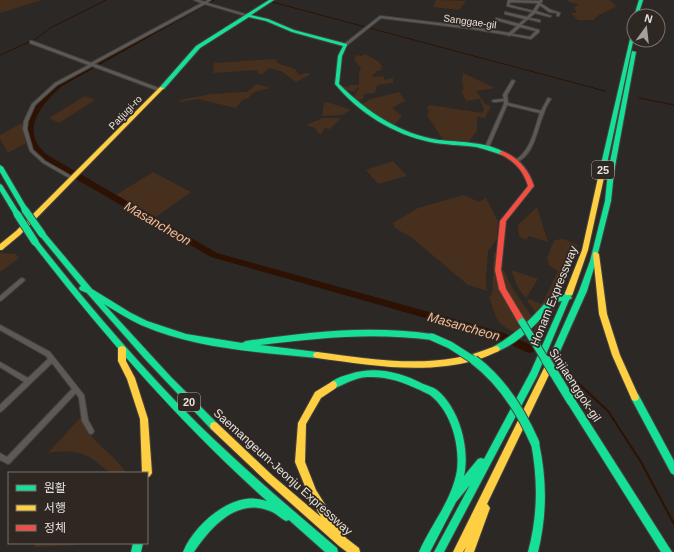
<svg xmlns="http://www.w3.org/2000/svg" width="674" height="552" viewBox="0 0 674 552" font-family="Helvetica,'Noto Sans KR',sans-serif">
	<rect width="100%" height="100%" fill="#2c2825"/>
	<path fill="#472f1d" d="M0 0H42L0 13Z
		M436 0 466 1 459 10 433 7Z
		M568 0H609L617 6 597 16 594 20H578L571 13H577L574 8 579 4 569 2Z
		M365 54 378 61 384 68 380 67 382 70 377 71 372 77 383 76 385 80 393 78V83L377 85 375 93 364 94 363 99 358 100 353 97 359 88 358 87 354 92 344 89 342 86 349 87 350 85H359V73L361 68 354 60 356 55 362 56Z
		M274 59 277 60V63L295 69 299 75 306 73 311 74 296 82 281 71 269 68 263 74H258L257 70 213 73 214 63Z
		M463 73 495 88 476 91 485 104 491 106 485 118 477 117V131L468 142 444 141 427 115 429 112 427 107 430 105 482 113 484 110 480 99 466 101 461 90H464L462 83Z
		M257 84 270 88 254 92 248 98 242 100 236 108 198 99 180 102V100L211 94 247 92Z
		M399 92 406 102H402L392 108 402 116 395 124 375 114 362 104 371 99Z
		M85 96 95 100 59 123 49 118Z
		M327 102 351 110 342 115 322 116 324 103Z
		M323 118H341L330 129 324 128 322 134 318 133 315 128 306 125Z
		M22 123 26 143 8 153 0 139V135Z
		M393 161 407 176 378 184 366 170Z
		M153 172 191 192 156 217 116 195Z
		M464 195 479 202 486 198 498 222 497 239 488 251 486 278 487 291 468 285 411 237 395 228 393 223 418 208Z
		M537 207 548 242 529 236 526 240 519 236 518 225Z
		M563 239 578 245 571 266C561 271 562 280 561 290 560 303 545 330 539 342L533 332 538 319 535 311 527 301 529 299 542 304 558 271 547 264 549 263 547 259 552 245 554 243V240Z
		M496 252C494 290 507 304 525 334L523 335C496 326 497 321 489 296L492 295 494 253Z
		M0 253 16 254 19 258 0 272Z
		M503 269 513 289 533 318 530 326 526 323 509 296 502 272Z
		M511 270 538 279 526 298 518 288Z
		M81 417C83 436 116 455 126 473 102 473 109 470 91 458 78 450 63 451 48 453Z
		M35 543H78L77 545 35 547Z"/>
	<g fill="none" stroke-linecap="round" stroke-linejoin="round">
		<path stroke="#2d1203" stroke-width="1" d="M265 0 268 1
			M272 2 605 91
			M0 55 36 39 50 28 106 0
			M639 98 674 105"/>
		<path stroke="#2d1203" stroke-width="2" d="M563 369 608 411 641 462 674 524"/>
		<path fill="#2d1203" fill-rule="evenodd" d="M209 0H215L62 86C40 105 18 133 49 156L217 253 501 332 534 346 535 349 534 352 530 353 526 352 499 339 211 257 43 160C10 134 33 104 58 84Z"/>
		<g stroke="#464340" stroke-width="2">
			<path id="street" d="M194 0H198L205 2 208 0H211L207 3 248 15 246 16 205 4 94 64 161 89V91H159L92 66 57 85 35 105 28 121 27 129 33 150 45 161 73 177V179H71L43 163 30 151 23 129 24 121 32 104 55 83 89 65 30 43V41H32L91 63 202 3Z
				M508 0 539 1 540 0H542V2L540 3 551 10 560 13 559 16H557V13L549 12 540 5 536 11 551 16 550 17 535 13 529 18 540 20V22L528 19 521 25 539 30V32L531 39 510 35 509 36 508 35 472 29 381 18 346 46 343 45 380 16 472 27 509 33 517 26 496 20V18L519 24 525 19 505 14V12L527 17 532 12 507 6ZM510 2 538 3 533 11 509 5ZM520 27 536 31 530 37 512 34Z
				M512 80 515 81 507 95 508 103 541 111 548 98 551 99C548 104 545 108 544 113 536 131 535 155 515 163L513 162 514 161C531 151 534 131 540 113L507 105 489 147 487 148 485 147 504 104V101L494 102 492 101 494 100 504 99 503 95Z
				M22 278 24 279 25 280 24 281 2 300 0 301V296L20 279Z
				M0 325 50 352 84 395 88 420 94 431 93 433 91 434 89 433 82 421 79 398 76 393 10 463 8 464 0 460V453L7 457 72 389 52 363 2 411 0 412V405L24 382 0 367V362L28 378 48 359 46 356 0 330Z"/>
		</g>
		<g stroke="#464340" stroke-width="2">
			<path id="fast" d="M269 0H274L251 15 268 19 294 30 347 44V45L342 56 339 84C367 112 400 134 439 140 457 142 490 142 505 153L502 155C493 152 485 149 476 147 460 145 445 145 430 142 393 134 359 113 335 84L338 56 343 46 292 32 266 21 249 17 200 48 164 89H160V87L196 46Z
				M639 0H643L638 16H634Z
				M633 26H634V37L605 173 602 175 599 173Z
				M632 51 636 52 614 172 611 201 596 261 587 291 557 358 556 360 553 361 550 360 549 358 579 291 590 261 605 201 608 172Z
				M0 165 3 167 27 208 26 209H22L21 208 0 172Z
				M0 184 2 185 19 212 20 214 19 216H15L0 191Z
				M40 232H44L92 289 131 313 147 321 186 334 242 343 246 341C310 332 367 325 432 334L435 335 436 337 435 339 432 340C372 332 319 338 260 345L317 352 320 353 321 355 320 357 317 358C258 352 196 349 141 325 128 319 116 311 104 304L171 377 217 423 218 426 217 429 214 430 211 429 144 358 87 293 80 290 79 288 81 286 40 236 39 234Z
				M33 240H37C88 305 141 367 199 425 243 468 290 508 337 548L338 552H325L289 520 286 521C280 518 276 513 270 511 237 497 210 528 194 552H183C192 529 221 502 246 499 253 498 260 499 267 501 180 423 104 336 33 244L32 242Z
				M569 290 572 291 573 293 571 297 572 298 569 300 537 376 444 552H434L470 485 456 502 430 552H419C431 524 452 501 457 470 460 445 451 411 430 395 427 393 423 392 420 390 403 382 387 376 367 377 354 378 345 384 333 389L330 388 329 385C332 379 343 376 350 374 375 366 400 372 423 384 428 386 433 387 437 390 460 409 470 449 464 476L478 459 481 458 484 459 531 371 562 301 555 302C540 321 520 343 496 352L493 351 492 349 493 347C516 334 534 317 550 297L564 295 566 291Z
				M635 393 638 394 674 461V475L671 473 632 400 631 397 632 394Z
				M571 397 574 398 672 552H661L568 404 567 401 568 398Z
				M535 439 538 440 539 443C547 480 547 515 538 552H528C538 515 538 480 531 443L532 440Z
				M133 543H143L141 552H131Z"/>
		</g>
		<g stroke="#464340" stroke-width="2">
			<path id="slow" d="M160 87 164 88 20 235 2 250H0V244L16 231Z
				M602 171 605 173 588 250 573 293 572 295H566L565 293 582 250 599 173Z
				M594 252H596L599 254 607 314 620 355 639 397 638 400 635 401 632 400 612 355 599 314 593 254Z
				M122 346 125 347 126 349V361L135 378 148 419 152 473 150 476 147 478V473H142L140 419 127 379 118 361V349L119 347Z
				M496 346 499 347 500 349 499 351C491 354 484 358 476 360 424 375 369 365 317 358L314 357 313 355 314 353 317 352C362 358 410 366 455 358 469 356 482 351 496 346Z
				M553 355 556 356 557 358 487 504 488 505 490 508 474 552H464L466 547 463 552H453L550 356Z
				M333 381 336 382 337 385 336 388 321 398 306 424 305 462 316 490 346 538 359 548 360 552H347L339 546 267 482 211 429 210 426 211 423 214 422 217 423 273 476 321 517 309 496 295 462 298 423 315 392Z"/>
		</g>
		<g stroke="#464340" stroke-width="2">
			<path id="jam" d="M502 151C518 157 529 170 534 186L506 221 501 270 506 289 526 322 525 324 522 325 519 324 499 289 495 270 500 221 528 186C523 170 514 161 500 154L499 153Z"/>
		</g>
		<use href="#street" fill="#5d5957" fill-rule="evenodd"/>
		<use href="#fast" fill="#16e098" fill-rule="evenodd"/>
		<use href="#slow" fill="#ffcf43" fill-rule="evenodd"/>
		<use href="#jam" fill="#f24e42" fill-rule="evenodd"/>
		<g stroke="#464340" stroke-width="7" stroke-linecap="butt">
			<path id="fast-bridge-far2" d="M24 208 26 211"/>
		</g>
		<g stroke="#464340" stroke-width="9" stroke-linecap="butt">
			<path id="fast-bridge-far1" d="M25 210 42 234
				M17 214 35 242
				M522 322 546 361
				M432 337 450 345 475 361"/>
		</g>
		<g stroke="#464340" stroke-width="11" stroke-linecap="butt">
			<path id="fast-bridge" d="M474 360C503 382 521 411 535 443
				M546 360 571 401"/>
		</g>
		<use href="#fast-bridge-far2" stroke="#16e098" stroke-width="5.5"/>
		<use href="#fast-bridge-far1" stroke="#16e098" stroke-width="7"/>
		<use href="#fast-bridge" stroke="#16e098" stroke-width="9"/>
	</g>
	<g text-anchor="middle" stroke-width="3.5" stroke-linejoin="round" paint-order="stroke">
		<g font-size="10" fill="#e7e1dd" stroke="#2f2722">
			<text transform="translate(470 21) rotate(8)" y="4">Sanggae-gil</text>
			<text transform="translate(125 112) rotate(-46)" y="4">Patjugi-ro</text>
		</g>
		<g fill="#2f2722" stroke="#b0a9a5" stroke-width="1">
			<rect x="592" y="161" width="22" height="18" rx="3"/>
			<rect x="178" y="393" width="22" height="18" rx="3"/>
		</g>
		<g font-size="11" font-weight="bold" fill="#e7e1dd">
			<text x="603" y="174">25</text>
			<text x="189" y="406">20</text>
		</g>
		<g font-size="12" fill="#e7e1dd" stroke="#2f2722">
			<text transform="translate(554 296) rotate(-68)" y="4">Honam Expressway</text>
			<text transform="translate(575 385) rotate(57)" y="4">Sinjiaenggok-gil</text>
			<text transform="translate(283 472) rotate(42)" y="4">Saemangeum-Jeonju Expressway</text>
		</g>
		<g font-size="13" font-style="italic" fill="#f5bd96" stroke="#2f2722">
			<text transform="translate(158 223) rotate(30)" y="5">Masancheon</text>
			<text transform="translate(464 326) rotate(16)" y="5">Masancheon</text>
		</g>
	</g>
	<rect x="8" y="472" width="140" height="72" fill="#2f2722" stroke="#79716d"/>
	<rect x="16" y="485" width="20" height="6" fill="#16e098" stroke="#79716d"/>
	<text x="44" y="492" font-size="12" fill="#e7e1dd">원활</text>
	<rect x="16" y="505" width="20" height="6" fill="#ffcf43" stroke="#79716d"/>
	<text x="44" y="512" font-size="12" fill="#e7e1dd">서행</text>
	<rect x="16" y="525" width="20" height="6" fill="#f24e42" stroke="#79716d"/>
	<text x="44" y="532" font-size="12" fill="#e7e1dd">정체</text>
	<g transform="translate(646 28) rotate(15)"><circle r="19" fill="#2f2722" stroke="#79716d"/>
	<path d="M0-3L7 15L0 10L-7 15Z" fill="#a6a09d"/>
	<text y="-6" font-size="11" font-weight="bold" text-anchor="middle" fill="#e7e1dd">N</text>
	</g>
</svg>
